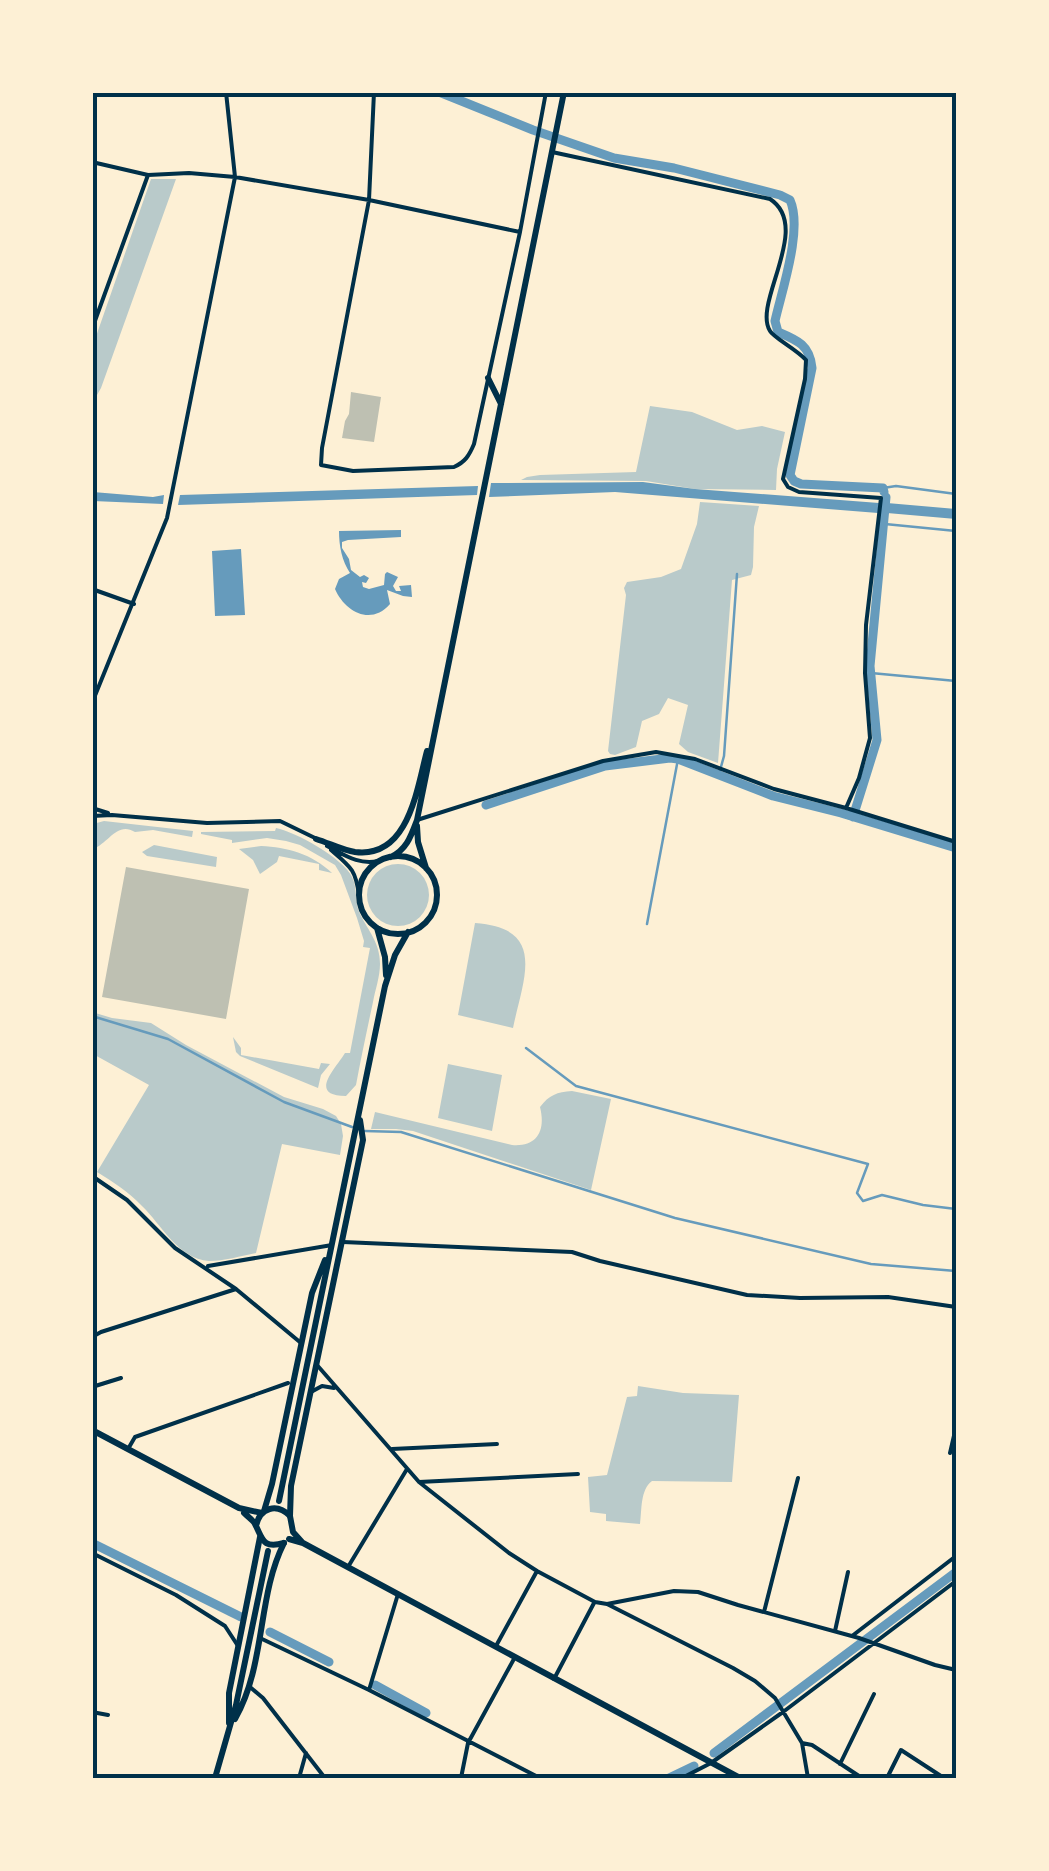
<svg xmlns="http://www.w3.org/2000/svg" width="1049" height="1871" viewBox="0 0 1049 1871" font-family="Lato,sans-serif">
	<rect width="100%" height="100%" fill="#fdf0d5"/>
	<path fill="#b9caca" d="M151 179H176L101 388 93 402V345Z
		M650 406 692 412 737 430 762 426 785 432 777 469 776 490 695 489 646 481 521 480 527 477 540 475 636 472Z
		M700 502 759 506 754 527 753 567 751 575 732 580 718 763 688 752 679 744 688 705 668 698 659 714 642 721 636 747 615 755 610 754 608 751 626 595 624 588 627 582 661 577 681 569 697 524Z
		M104 821 193 831 192 837 153 830 135 832C117 821 109 843 93 849V824Z
		M276 828C296 832 343 858 352 877 358 889 354 902 360 914 369 932 380 943 380 964 380 977 375 990 373 1002 367 1030 361 1058 356 1085L346 1096C307 1096 336 1068 345 1053H350L370 948 363 947 364 941 357 918 341 875 335 865 300 845 286 841 267 838 232 843V840L201 834V832L275 831Z
		M154 845 217 857 216 867 147 856 142 852Z
		M261 846C287 847 312 854 332 873L319 870V864L279 856 277 862 260 874 253 860 239 849Z
		M367 895a31 31 0 1 1 62 0a31 31 0 1 1-62 0Z
		M475 923C548 928 523 979 513 1028L458 1015Z
		M92 1012 112 1018 151 1023 186 1045 284 1097 323 1109 336 1116 341 1124 343 1136 340 1155 282 1144 256 1253C241 1256 224 1261 209 1261 178 1259 161 1224 142 1206 129 1192 113 1182 97 1172L149 1085 93 1054Z
		M233 1037 241 1048V1055L319 1069 321 1063 330 1064 321 1075 318 1088 240 1056 236 1052Z
		M448 1064 502 1075 492 1131 438 1118Z
		M572 1091 611 1099 591 1190 413 1131 396 1129H371L375 1112 512 1145C537 1147 546 1131 540 1107 549 1095 557 1092 572 1091Z
		M638 1386 683 1393 739 1395 732 1482 652 1481C640 1490 642 1510 640 1524L606 1521V1514L590 1512 588 1477 607 1475 627 1397 637 1396Z"/>
	<path fill="#669bbc" d="M643 482 695 489 879 503 878 513 615 492 489 497 491 483Z
		M478 486 477 495 178 505 180 495Z
		M93 492 153 497 164 495 163 504 93 501Z
		M887 503 956 509V519L887 513Z
		M401 530V537L348 540 342 542V548L349 559 351 570 360 577 364 575 369 578 366 583 362 582 363 587 369 589 384 585 385 574 387 572 398 577 393 586 396 591H401L399 586 411 585 412 597 403 596 387 590 390 604C371 626 345 612 335 589L339 579 350 573C342 561 339 546 339 531Z
		M241 549 245 615 215 616 212 551Z"/>
	<g fill="none" stroke-linecap="round" stroke-linejoin="round">
		<path stroke="#669bbc" stroke-width="2.5" d="M883 488 896 486 956 494
			M885 524 956 531
			M871 673 956 681
			M719 774 724 756 737 574
			M647 924 678 759
			M92 1016 168 1039 284 1102 352 1127
			M526 1048 576 1086 868 1164 857 1193 863 1201 882 1195 923 1205 956 1209
			M365 1131 401 1132 675 1218 871 1264 956 1271"/>
		<path stroke="#669bbc" stroke-width="9" d="M439 92 533 130 614 158 674 168 780 195 790 200C803 229 782 290 775 321L778 332C797 340 810 345 812 368L790 475 794 481 801 484 883 488 884 492
			M486 805 605 766 670 758 678 759 773 796 841 813 956 848
			M853 817 877 740 870 666 886 497
			M92 1543 241 1617
			M270 1632 329 1662
			M375 1685 426 1713
			M714 1753 956 1572
			M669 1778 694 1766"/>
	</g>
	<path fill="#bec0b2" d="M351 392 381 397 374 442 342 438 345 421 349 414Z
		M126 867 249 889 226 1019 102 997Z"/>
	<g fill="none" stroke-linecap="round" stroke-linejoin="round">
		<path stroke="#003049" stroke-width="4" d="M374 92 369 200 322 448 321 465 353 471 454 467C465 462 469 456 474 444L520 232 546 92
			M552 152 770 199C813 227 752 303 770 331 774 338 796 349 806 360L805 379 783 479 788 487 799 492 881 498 866 625 865 673 870 738 859 778 846 808
			M92 162 148 175 189 173 235 177 369 200 520 232
			M92 329 148 175
			M92 589 134 604
			M92 703 167 518 235 177 226 92
			M92 808 108 813
			M92 816 112 815 207 823 280 821 315 838
			M417 820 603 761 656 752 695 759 774 789 846 808 956 842
			M327 846C345 855 358 865 378 861
			M331 850C351 867 356 870 359 896
			M92 1176 127 1200 175 1248 236 1289 301 1343
			M343 1242 572 1252 600 1261 747 1295 800 1298 888 1297 956 1307
			M208 1266 332 1245
			M92 1337 101 1332 236 1289
			M317 1365 419 1482 509 1553 537 1571 595 1602 607 1604 674 1591 698 1592 738 1605 859 1638 935 1665 956 1670
			M92 1387 121 1378
			M311 1392 322 1386 334 1388
			M128 1449 135 1437 288 1383
			M392 1449 497 1444
			M950 1453 956 1427
			M419 1482 578 1474
			M92 1553 176 1595 225 1626 238 1646
			M348 1567 407 1469
			M607 1604 733 1668 755 1681 775 1698 802 1743 808 1778
			M764 1612 798 1478
			M835 1631 848 1572
			M852 1636 956 1556
			M260 1638 369 1690 540 1778
			M496 1646 537 1571
			M554 1679 594 1603
			M250 1687 263 1698 325 1778
			M369 1690 398 1594
			M92 1712 108 1715
			M802 1743 812 1745 862 1778
			M840 1764 874 1694
			M299 1778 306 1753
			M461 1778 468 1743 515 1657
			M682 1778 711 1763 783 1712 956 1581
			M887 1778 901 1750 944 1778"/>
		<path stroke="#003049" stroke-width="6" d="M92 1430 239 1508 262 1513
			M244 1513C246 1515 254 1521 255 1524 263 1539 262 1549 284 1543
			M256 1526C260 1507 277 1503 290 1516L293 1532 302 1542
			M289 1539 303 1543 740 1778"/>
		<path stroke="#003049" stroke-width="6" d="M488 378 501 404
			M417 826 418 842 426 868
			M316 839C329 843 342 850 355 852 409 859 417 788 427 751
			M359 895a39 39 0 1 1 78 0a39 39 0 1 1-78 0Z
			M391 857C407 849 411 836 417 820L564 92
			M377 928 385 957 386 975
			M279 1501 385 986 395 955 408 932
			M264 1511 272 1484 312 1293 325 1260
			M290 1516 291 1486 363 1140 360 1120
			M235 1719C266 1665 257 1596 284 1543
			M229 1723V1693L260 1537
			M215 1778 236 1705 268 1551"/>
	</g>
	<rect width="1049" height="1871" fill="none" stroke="#fdf0d5" stroke-width="190"/>
	<rect x="95" y="95" width="859" height="1681" fill="none" stroke="#003049" stroke-width="4"/>
</svg>
